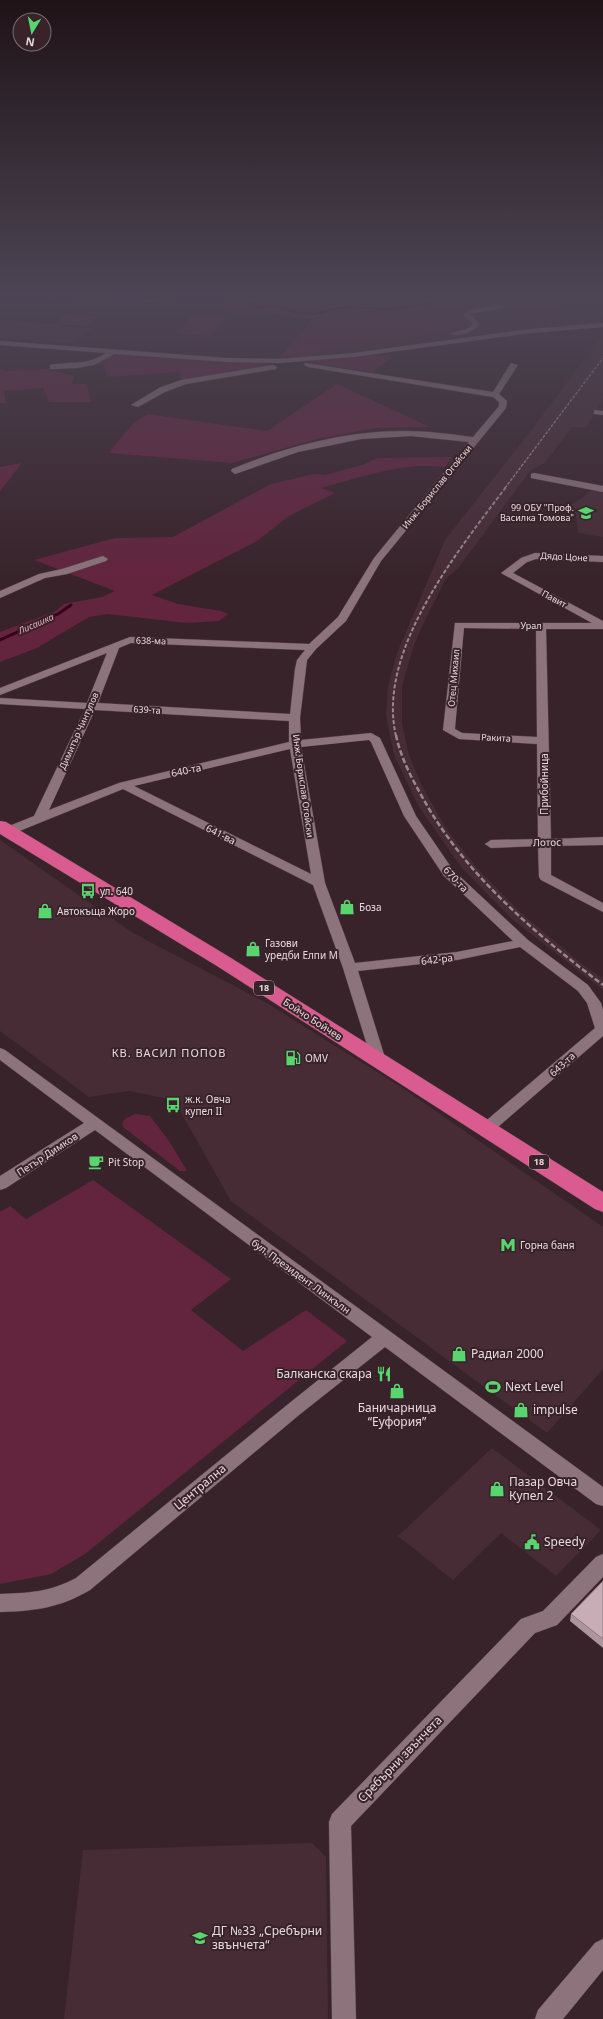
<svg xmlns="http://www.w3.org/2000/svg" width="603" height="2019" viewBox="0 0 603 2019" font-family="'Noto Sans',sans-serif">
	<rect width="100%" height="100%" fill="#38232a"/>
	<path fill="#472c35" d="M341 297H603V318L600 324 490 334 321 356 279 358 342 303Z
		M0 320 62 325 61 327 93 328 74 343 0 338Z
		M603 340V397L598 408 586 428 572 427 545 463 530 471 459 567 445 580 422 626 413 648 402 686V724L409 755 422 786 447 830 477 868 521 913 582 964 603 979V990L512 919 461 867 419 807 394 755 386 715 388 686 397 653 445 540 533 428 598 341Z
		M593 489 603 491V537L578 533 576 514 561 511 585 496Z
		M0 840 133 933 265 1002 401 1087 603 1227V1369L547 1433 231 1201 174 1100 129 1091 89 1097 0 1031Z
		M492 1448 601 1530 556 1576 501 1533 453 1580 398 1536Z
		M312 1843 326 1857 328 2019H64L83 1850Z"/>
	<path fill="#63243e" d="M27 297H96L135 301 182 297 172 303 158 305 103 303Z
		M220 297H341L342 303 382 307 421 297H603V300L593 299 552 305 549 310H518L501 304 453 310 474 324 466 329 322 351 309 356 279 358 313 319C300 319 289 315 276 314 257 311 240 318 223 305V298Z
		M66 314 97 316 87 326 56 324Z
		M192 315 227 317 212 336 177 334Z
		M111 355 271 364 258 368 231 371 182 380 179 372 107 377 104 364 94 365Z
		M373 355 392 357 372 372 305 362Z
		M0 369 7 371 47 369 74 376 72 384H87L91 402H49L43 388 4 391 6 403H0Z
		M337 384 430 427 376 428 317 439 232 463 108 453 133 424 147 414 267 431Z
		M452 457 445 467C402 462 362 477 321 488L335 493 289 516 257 541 152 595 178 604 221 611 228 614 219 621 187 623 107 614 89 617 37 648 0 662V632L56 611 64 604 102 597 115 591 34 560 115 538 173 537 271 484 314 474 325 475 365 464 377 458Z
		M22 463 0 491V467Z
		M135 1114 150 1116 169 1141 186 1169V1171H180L123 1127 122 1123 126 1118Z
		M93 1180 231 1279 191 1310 243 1351 306 1310 347 1341 85 1554 51 1574 0 1584V1212L10 1206 26 1219Z"/>
	<g fill="none" stroke-linecap="round" stroke-linejoin="round">
		<path stroke="#38001b" stroke-width="2" d="M50 297 151 303 164 302 178 297
			M241 297 257 307 278 306 298 313 314 314 345 307 391 309 429 304 446 298 576 297"/>
		<path stroke="#38001b" stroke-width="3" d="M0 640 58 614 71 605"/>
		<g stroke="#534148" stroke-width="1">
			<path id="minor" d="M501 305 504 307 503 308 474 313 470 315 480 324C474 331 459 339 450 333L467 329 473 324 463 315 470 310Z
				M603 323V327L531 333 353 357 279 363 227 362 114 354 94 365 77 368 53 369H50V365C70 361 88 366 106 353L0 345V341L227 358 279 359 353 353 531 329Z
				M305 363 493 392 511 363 518 365 499 394 507 401 506 408 381 561 346 621 316 649 307 660 300 718 301 740 371 733 380 738 416 816 453 870 528 940 588 985 601 1003 603 1010V1036L491 1133 486 1134 481 1133 478 1129 481 1125 595 1028 587 1003 578 991 520 947 457 960 358 971 386 1061 384 1064H374L372 1061 343 968 313 885 123 789 12 834H4L2 831 4 828 34 816 85 709 0 704V698L87 703 107 653 0 695V688L130 637 309 644 338 617 374 558 469 442 411 436 361 439 298 452 235 474 231 471 232 469C285 447 345 431 403 431 427 431 450 434 473 437L499 406V402L493 397 308 367 304 365ZM131 643 305 650 297 660 295 669 290 714 98 703 119 648ZM95 710 289 721V742L119 783 49 810ZM369 740 371 742 404 816 444 876 513 941 457 952 355 963 325 883 301 747ZM290 749 311 874 134 786Z
				M273 365 277 367 276 369 186 384 165 392 138 407 131 405 159 388 181 380Z
				M594 410 603 411V415L594 414Z
				M534 473 603 486V492L531 478V474Z
				M535 553 603 556V562L536 559 527 562 513 573 603 621V629H546L551 839 603 837V845L551 846V875L603 903V912L541 880 539 877 538 846 491 848 485 844 491 840 538 839 537 744 459 739 443 730 455 623H592L501 573 521 558ZM464 628 536 629 537 737 462 733 455 729Z
				M103 556 108 559 106 561 67 574 45 578 0 598V591L39 574 62 569Z
				M0 1048 5 1050 603 1487V1506L596 1504 385 1347 299 1415 90 1590C59 1608 35 1611 0 1612V1594C29 1593 50 1592 76 1578L287 1405 372 1337 95 1130 6 1188 0 1190V1176L84 1123 0 1060Z
				M603 1554V1577L557 1625 535 1633 351 1826 356 2019H332L329 1822 332 1814 521 1619 543 1611 596 1557Z
				M603 1939V1970L563 2019H535L538 2010 595 1943Z"/>
		</g>
		<g stroke="#534148" stroke-width="1">
			<path id="highway" d="M0 821 6 822 231 958 603 1192V1212L595 1209 217 966 0 834Z"/>
		</g>
		<use href="#minor" fill="#8d737b" fill-rule="evenodd"/>
		<use href="#highway" fill="#da5b8f" fill-rule="evenodd"/>
		<path stroke="#9a888e" stroke-width="1.5" stroke-dasharray="3 1.5" stroke-linecap="butt" d="M505 488 603 358"/>
		<path stroke="#9a888e" stroke-width="2" stroke-dasharray="4 2" stroke-linecap="butt" d="M396 736C376 651 458 551 506 487"/>
		<path stroke="#9a888e" stroke-width="2.5" stroke-dasharray="5.5 2.5" stroke-linecap="butt" d="M396 735C400 755 410 775 420 793 463 873 532 931 603 985"/>
	</g>
	<path fill="#ad959d" d="M603 1581V1648L570 1621 571 1614Z"/>
	<path fill="#c9adb6" stroke="#8d797f" d="M603 1581V1639L571 1614Z"/>
	<linearGradient id="sky" x2="0" y2="1"><stop stop-color="#1f1317"/><stop offset="0.51" stop-color="#4d4555"/><stop offset="1" stop-color="#4d4555" stop-opacity="0"/></linearGradient>
	<rect width="603" height="579" fill="url(#sky)"/>
	<defs>
		<g id="school-bare" transform="scale(1.2)"><path d="M0-5L7-2L0 1L-7-2ZM-4 1L0 2.5L4 1V4Q0 6-4 4Z" fill="#58d56f" stroke="#38232a" stroke-width="2.5" paint-order="stroke"/></g>
		<g id="bus-bare" transform="scale(1.2)"><path d="M-5-6H5V4H4V6H2V4H-2V6H-4V4H-5ZM-3.5-4V0h7V-4ZM-3.5 1.2v1.5H-2V1.2ZM2 1.2v1.5H3.5V1.2Z" fill="#58d56f" stroke="#38232a" stroke-width="2.5" paint-order="stroke"/></g>
		<g id="shop-bare" transform="scale(1.2)"><path d="M-5-2.5h2.3a2.7 3.5 0 0 1 5.4 0H5L5.5 6h-11ZM-1.5-2.5h3a1.5 2.3 0 0 0-3 0Z" fill="#58d56f" stroke="#38232a" stroke-width="2.5" paint-order="stroke"/></g>
		<g id="fuel-bare" transform="scale(1.2)"><path d="M-5.5-6h7V0h2V4h1.3V-2.5L3-4.5l.8-.8L6-3V5H2.5V1h-1V6h-7ZM-4.2-4.7v3.2H.2V-4.7Z" fill="#58d56f" stroke="#38232a" stroke-width="2.5" paint-order="stroke"/></g>
		<g id="cafe-bare" transform="scale(1.2)"><path d="M-5.5-4.5H6V0H3Q3 3.5 0 3.5H-2.5Q-5.5 3.5-5.5 0ZM3-3.2v2h1.7v-2ZM-6 4.5H4V6H-6Z" fill="#58d56f" stroke="#38232a" stroke-width="2.5" paint-order="stroke"/></g>
		<g id="metro-bare" transform="scale(1.2)"><path d="M-5.5 5V-5H-3L0 0L3-5H5.5V5H3V-.5L0 4L-3-.5V5Z" fill="#58d56f" stroke="#38232a" stroke-width="2.5" paint-order="stroke"/></g>
		<g id="restaurant-bare" transform="scale(1.2)"><path d="M-5-6h1v4h1v-4h1v4h1v-4h1v5L-1.5 .5V6h-2V.5L-5-1ZM5-6V6H3V1.5H1.5Q1.5-4 5-6Z" fill="#58d56f" stroke="#38232a" stroke-width="2.5" paint-order="stroke"/></g>
		<g id="stadium-bare" transform="scale(1.2)"><path d="M0-5a6.5 5 0 1 0 0 10a6.5 5 0 1 0 0-10ZM-3.5-1.8h7v3.6h-7Z" fill="#58d56f" stroke="#38232a" stroke-width="2.5" paint-order="stroke"/></g>
		<g id="civic-bare" transform="scale(1.2)"><path d="M-.6-6.5H3V-4.5H.6V-3L4-1V1h2V6H-6V1h2V-1L-.6-3ZM-1.2 2.5V6h2.4V2.5Z" fill="#58d56f" stroke="#38232a" stroke-width="2.5" paint-order="stroke"/></g>
	</defs>
	<g fill-rule="evenodd">
		<use href="#school-bare" x="586" y="513"/>
		<use href="#bus-bare" x="88" y="891"/>
		<use href="#shop-bare" x="347" y="907"/>
		<use href="#shop-bare" x="45" y="911"/>
		<use href="#shop-bare" x="253" y="949"/>
		<use href="#fuel-bare" x="293" y="1058"/>
		<use href="#bus-bare" x="173" y="1105"/>
		<use href="#cafe-bare" x="96" y="1162"/>
		<use href="#metro-bare" x="508" y="1245"/>
		<use href="#shop-bare" x="459" y="1354"/>
		<use href="#restaurant-bare" x="384" y="1374"/>
		<use href="#stadium-bare" x="493" y="1387"/>
		<use href="#shop-bare" x="397" y="1391"/>
		<use href="#shop-bare" x="521" y="1410"/>
		<use href="#shop-bare" x="497" y="1489"/>
		<use href="#civic-bare" x="532" y="1542"/>
		<use href="#school-bare" x="200" y="1938"/>
	</g>
	<g text-anchor="middle" stroke-width="4" stroke-linejoin="round" paint-order="stroke">
		<g font-size="9" fill="#e8d9dd" stroke="#38232a">
			<text transform="translate(437 487) rotate(-51)" y="3">Инж. Борислав Огойски</text>
			<text transform="translate(564 557) rotate(3)" y="3">Дядо Цоне</text>
			<text transform="translate(554 599) rotate(28)" y="3">Павит</text>
			<text x="531" y="629">Урал</text>
			<text transform="translate(151 641) rotate(2)" y="3">638-ма</text>
			<text transform="translate(454 678) rotate(-85)" y="3">Отец Михаил</text>
			<text transform="translate(147 710) rotate(3)" y="3">639-та</text>
			<text transform="translate(79 731) rotate(-66)" y="3">Димитър Чинтулов</text>
			<text transform="translate(496 738) rotate(3)" y="3">Ракита</text>
			<text transform="translate(303 786) rotate(82)" y="3">Инж. Борислав Огойски</text>
		</g>
		<g font-size="9" fill="#e8d9dd" stroke="#38232a" text-anchor="end">
			<text x="574" y="511">99 ОБУ "Проф.<tspan x="574" dy="10">Василка Томова"</tspan></text>
		</g>
		<g font-size="9" font-style="italic" fill="#f2acc4" stroke="#38232a">
			<text transform="translate(36 624) rotate(-24)" y="3">Лисашка</text>
		</g>
		<g fill="#38232a" stroke="#b3a2a7" stroke-width="1">
			<rect x="254" y="981" width="20" height="14" rx="3"/>
			<rect x="529" y="1155" width="20" height="14" rx="3"/>
		</g>
		<g font-size="9" font-weight="bold" fill="#e8d9dd">
			<text x="264" y="991">18</text>
			<text x="539" y="1165">18</text>
		</g>
		<g font-size="10" fill="#e8d9dd" stroke="#38232a">
			<text transform="translate(186 770) rotate(-12)" y="4">640-та</text>
			<text transform="translate(544 784) rotate(-90)" y="4">Прибойница</text>
			<text transform="translate(221 834) rotate(27)" y="4">641-ва</text>
			<text transform="translate(547 842) rotate(-1)" y="4">Лотос</text>
			<text transform="translate(456 879) rotate(47)" y="4">670-та</text>
			<text transform="translate(437 959) rotate(-7)" y="4">642-ра</text>
			<text transform="translate(313 1019) rotate(33)" y="4">Бойчо Бойчев</text>
			<text transform="translate(562 1064) rotate(-42)" y="4">643-та</text>
			<text transform="translate(47 1154) rotate(-33)" y="4">Петър Димков</text>
			<text transform="translate(301 1276) rotate(36)" y="4">бул. Президент Линкълн</text>
		</g>
		<g font-size="10" fill="#e8d9dd" stroke="#38232a" text-anchor="start">
			<text x="100" y="895">ул. 640</text>
			<text x="359" y="911">Боза</text>
			<text x="57" y="915">Автокъща Жоро</text>
			<text x="265" y="947">Газови<tspan x="265" dy="12">уредби Елпи М</tspan></text>
			<text x="305" y="1062">OMV</text>
			<text x="185" y="1103">ж.к. Овча<tspan x="185" dy="12">купел II</tspan></text>
			<text x="108" y="1166">Pit Stop</text>
			<text x="520" y="1249">Горна баня</text>
		</g>
		<g font-size="11" letter-spacing="1" fill="#e8d9dd" stroke="#38232a">
			<text x="169" y="1057">КВ. ВАСИЛ ПОПОВ</text>
		</g>
		<g font-size="12" fill="#e8d9dd" stroke="#38232a" text-anchor="start">
			<text x="471" y="1358">Радиал 2000</text>
			<text x="372" y="1378" text-anchor="end">Балканска скара</text>
			<text x="505" y="1391">Next Level</text>
			<text x="397" y="1412" text-anchor="middle">Баничарница<tspan x="397" dy="14">“Еуфория”</tspan></text>
			<text x="533" y="1414">impulse</text>
			<text x="509" y="1486">Пазар Овча<tspan x="509" dy="14">Купел 2</tspan></text>
			<text x="544" y="1546">Speedy</text>
			<text x="212" y="1935">ДГ №33 „Сребърни<tspan x="212" dy="14">звънчета“</tspan></text>
		</g>
		<g font-size="12" fill="#e8d9dd" stroke="#38232a">
			<text transform="translate(200 1487) rotate(-40)" y="4">Централна</text>
			<text transform="translate(400 1759) rotate(-46)" y="4">Сребърни звънчета</text>
		</g>
	</g>
	<g transform="translate(32 32) rotate(190)"><circle r="19" fill="#38232a" stroke="#7e6c72"/>
	<path d="M0-3L7 15L0 10L-7 15Z" fill="#58d56f"/>
	<text y="-6" font-size="11" font-weight="bold" text-anchor="middle" fill="#e8d9dd">N</text>
	</g>
</svg>
